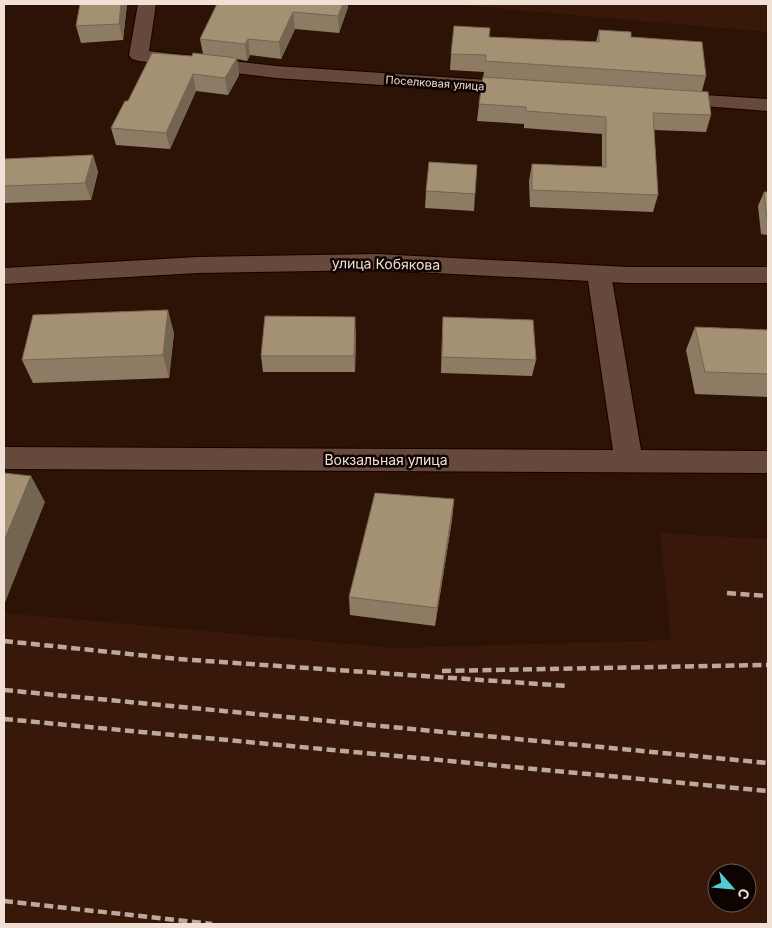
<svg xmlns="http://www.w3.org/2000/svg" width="772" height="928" viewBox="0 0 772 928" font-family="Inter,sans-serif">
	<rect width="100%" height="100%" fill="#2c1306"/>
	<path fill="#381808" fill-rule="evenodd" d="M450 4H768V32L630 20Z
		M660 533 768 539V924H4V613L395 648 671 640ZM717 873H747V903H717Z"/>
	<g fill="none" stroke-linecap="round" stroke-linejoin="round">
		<g stroke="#130100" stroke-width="2">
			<path id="minor" d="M138 4H156L149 51 276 66 517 82 524 84 527 88 524 92 517 94 276 78 139 61 132 59 129 55Z
				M672 93 768 99V111L665 103 662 99 665 95Z
				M599 266 607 268 611 274 641 450 768 451V473L4 469V447L613 450 587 274 591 268Z"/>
		</g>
		<g stroke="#130100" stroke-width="2">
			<path id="tertiary" d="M377 254 628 267H768V283H628L377 270 198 273 4 284V268L198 257Z"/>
		</g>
		<use href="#minor" fill="#67493b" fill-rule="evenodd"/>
		<use href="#tertiary" fill="#67493b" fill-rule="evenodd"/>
		<path stroke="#bca89e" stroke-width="4.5" stroke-dasharray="9 4.5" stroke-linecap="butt" d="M727 593 768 596
			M4 641 178 659 568 686
			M442 671 768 665
			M4 690 768 763
			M4 719 768 791
			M4 901 212 924"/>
	</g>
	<path fill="#8d7c63" d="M127 4 123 40 81 43 76 26Z
		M217 4H347L348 7 339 33 295 29 281 59 250 55 247 61 237 59 239 75 228 95 196 91 170 149 116 145 111 128 128 101 192 56 203 54 200 39Z
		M599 30 631 37 706 76 702 91 711 115 706 132 654 130 658 195 653 212 530 207 529 181 532 164 602 167V134L524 128V124L477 121 479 104 484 72 450 70 451 54 489 37 596 42Z
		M93 155 98 172 91 200 4 203V159Z
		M426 191 475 194 474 211 425 208Z
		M764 192H768V235L761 234 758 206Z
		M443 317 536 360 532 376 441 373 442 333Z
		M695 327 768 330V397L695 394 686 350Z
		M174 333 169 378 33 383 22 360Z
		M356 333 355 372H263L261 356Z
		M454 499 452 520 435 626 350 615 349 597Z"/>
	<path fill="#736550" d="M121 4H127L123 40 119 24Z
		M343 4H347L348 7 339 33 338 16Z
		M293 12 295 29 281 59 279 42Z
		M248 39 250 55 247 61 245 44Z
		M237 58 239 75 228 95 225 78Z
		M193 74 196 91 170 149 166 133Z
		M93 155 98 172 91 200 85 183Z
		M168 310 174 333 169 378 163 355Z
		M355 317 356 333 355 372 354 356Z
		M31 476 45 502 4 605V541Z
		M454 499 452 520 435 626 437 608Z"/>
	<path fill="#a49073" stroke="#736550" d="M80 4H121L119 24 76 26Z
		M217 4H343L338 16 293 12 279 42 248 39 245 44 200 39Z
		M454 26 490 28 489 37 599 42V30L631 32V37L702 42 706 76 485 61 486 55 451 54Z
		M152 53 192 56 193 53 237 58 225 78 193 74 166 133 111 128 125 101H128Z
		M483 77 708 92 711 115 653 113 658 195 532 190V164L606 167V117L526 111V107L479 104Z
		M93 155 85 183 4 186V159Z
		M429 162 477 165 475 194 426 191Z
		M764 192H768V219H767Z
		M168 310 163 355 22 360 33 315Z
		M265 316 355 317 354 356H261Z
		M443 317 533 320 536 360 442 357Z
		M695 327 768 330V374L705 372Z
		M4 473 31 476 4 541Z
		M375 493 454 499 437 608 349 597Z"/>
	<g text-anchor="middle" stroke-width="5" stroke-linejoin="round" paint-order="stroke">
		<g font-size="11" fill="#f2e0d7" stroke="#0d0401">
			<text transform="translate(435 83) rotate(4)" y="4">Поселковая улица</text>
		</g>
		<g font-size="14" fill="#f2e0d7" stroke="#0d0401">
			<text transform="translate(386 264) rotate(1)" y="5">улица Кобякова</text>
			<text x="386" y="465">Вокзальная улица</text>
		</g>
	</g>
	<rect width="772" height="928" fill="none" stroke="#f2e0d7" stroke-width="10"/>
	<g transform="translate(732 888) rotate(117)"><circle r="24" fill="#0d0401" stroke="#695c57"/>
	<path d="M0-4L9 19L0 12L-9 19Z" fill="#51ccd2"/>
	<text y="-8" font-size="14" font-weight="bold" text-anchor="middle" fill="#f2e0d7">С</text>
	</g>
</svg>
